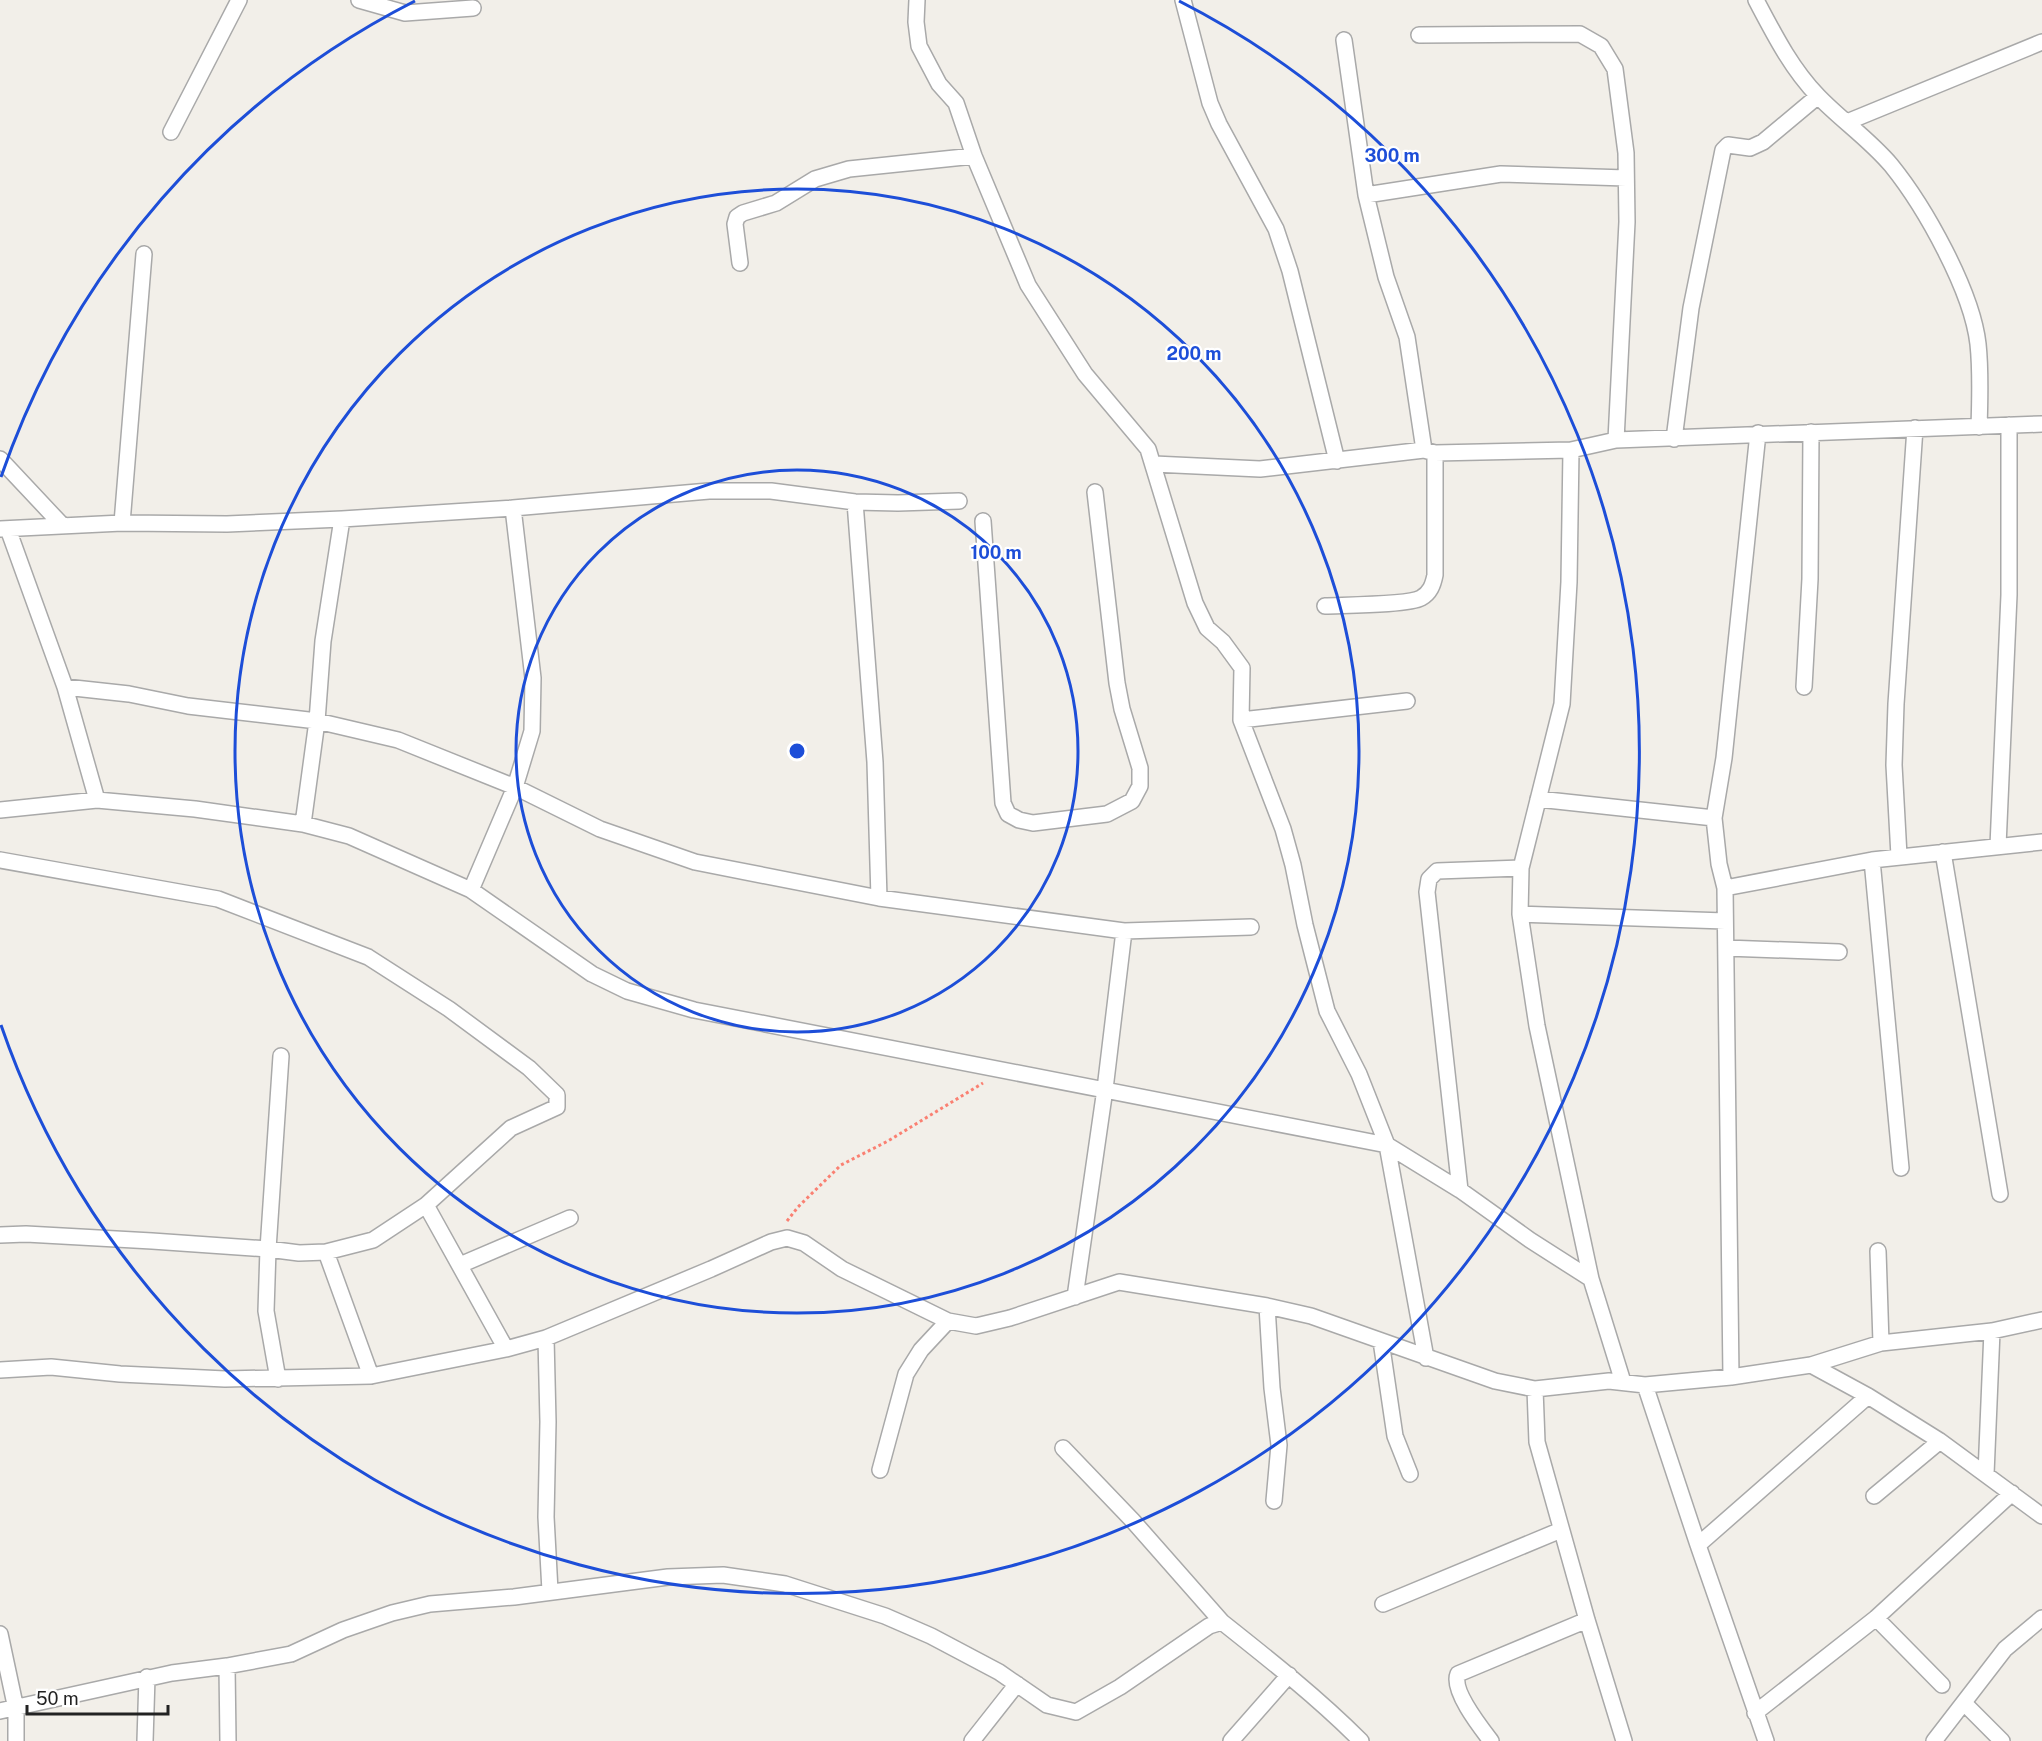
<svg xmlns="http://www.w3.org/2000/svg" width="2042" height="1741" viewBox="0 0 2042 1741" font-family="'Public Sans',sans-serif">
	<rect width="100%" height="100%" fill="#f2efe9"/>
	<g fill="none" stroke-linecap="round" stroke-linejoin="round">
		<g stroke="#a9a9a9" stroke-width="18">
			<path id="street" d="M359 0 405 13 473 8
				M917 0 916 22 919 46 939 84 956 103 974 156 1028 285 1085 374 1148 449 1195 603 1207 628 1223 642 1242 668 1241 720 1283 829 1293 865 1305 925 1327 1011 1359 1074 1387 1145 1426 1358
				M1183 0 1210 103 1219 124 1276 229 1290 271 1337 461
				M1756 0C1774 34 1791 68 1818 96 1841 120 1869 139 1891 165 1925 207 1972 291 1978 344 1981 372 1980 399 1979 427
				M1419 35 1580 34 1601 46 1615 69 1626 153 1627 222 1616 440
				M1344 40 1366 195 1386 277 1407 337 1424 450
				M1847 122 2042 42
				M171 132 239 0
				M1366 195 1501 174 1626 178
				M740 263 735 224 737 217 743 213 776 203 815 179 849 169 974 156
				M1674 439 1691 308 1723 150 1728 145 1750 148 1763 142 1818 96
				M1571 450 1569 582 1562 704 1521 868 1520 914 1537 1026 1591 1279
				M0 459 62 525
				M1154 464 1260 469 1424 450 1435 453 1571 450 1616 440 2042 424
				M855 502 875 762 879 898
				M983 521 1003 803 1008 814 1019 820 1033 823 1107 814 1132 801 1140 786V768L1122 709 1117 683 1095 492
				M122 523 144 254
				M0 529 122 523 227 524 342 519 513 508 709 491H771L855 502 898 503 959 501
				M8 529 65 687
				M1325 606C1342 605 1409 605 1421 598 1430 593 1433 585 1435 575V453
				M1804 687 1810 579 1811 432
				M1241 720 1407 701
				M1538 799 1714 818
				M97 800 65 687 129 694 188 706 317 721 398 740 515 787 600 829 695 862 879 898 1124 931 1251 927
				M0 810 97 800 195 809 303 824 349 836 471 890 592 974 627 991 694 1010 1387 1145 1460 1190 1530 1240 1591 1279 1623 1382
				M303 824 317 721 323 641 342 519
				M1998 846 2009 595V425
				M1943 852 2000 1194
				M1899 856 1894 765 1896 704 1915 428
				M0 860 218 899 368 957 449 1009 529 1068 557 1095V1107L511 1128 426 1205 373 1240 326 1252
				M1872 860 1901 1168
				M1725 888 1872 860 2042 842
				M471 890 515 787 532 731 533 678 513 508
				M1520 914 1725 921
				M1726 948 1839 952
				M1460 1190 1427 892 1429 879 1437 871 1521 868
				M426 1205 506 1349
				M0 1235 26 1234 152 1241 268 1249 299 1253 326 1252 371 1376
				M1878 1251 1881 1343
				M460 1265 570 1218
				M1075 1297 1105 1089 1124 931
				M1267 1306 1272 1388 1279 1445 1274 1501
				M546 1338 548 1422 546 1517 550 1591
				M1381 1341 1395 1436 1410 1474
				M1811 1365 1868 1396 1940 1441 2042 1516
				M0 1370 51 1367 120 1374 225 1379 371 1376 506 1349 546 1338 711 1269 771 1242 787 1238 804 1243 842 1269 948 1321 976 1326 1010 1318 1119 1282 1267 1306 1311 1316 1495 1381 1535 1389 1609 1381 1645 1385 1731 1377 1811 1365 1881 1343 1992 1331 2042 1320
				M1731 1377 1725 888 1719 864 1714 818 1724 758 1758 433
				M278 1379 266 1311 268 1249 281 1056
				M1645 1385 1698 1545 1766 1741
				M1535 1389 1537 1442 1587 1620 1624 1741
				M1063 1448 1133 1521 1222 1622
				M880 1470 906 1374 921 1350 948 1321
				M1986 1474 1992 1331
				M1874 1496 1940 1441
				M1698 1545 1868 1396
				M1383 1604 1561 1530
				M1876 1618 1942 1685
				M0 1634 16 1709V1741
				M227 1666 228 1741
				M1964 1703 2002 1741
				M0 1711 172 1673 227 1666 291 1654 343 1630 392 1613 430 1604 514 1597 668 1577 723 1575 785 1584 885 1616 931 1636 999 1672 1047 1705 1076 1712 1120 1687 1209 1626 1222 1622C1270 1660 1318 1698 1361 1741
				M1755 1713 1876 1618 2012 1493
				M145 1741 147 1677
				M972 1741 1017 1684
				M1231 1741 1289 1675
				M1491 1741C1481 1728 1451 1690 1458 1674L1587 1620
				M1934 1741 2005 1649 2042 1618"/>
		</g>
		<path stroke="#fa8072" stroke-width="3" stroke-dasharray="3 3" stroke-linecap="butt" d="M787 1221 798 1207 841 1165 888 1141 983 1083"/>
		<use href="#street" stroke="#fff" stroke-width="15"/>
	</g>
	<g fill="none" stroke="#1d4ed8" stroke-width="3">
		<circle cx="797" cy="751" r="281"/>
		<circle cx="797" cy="751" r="562"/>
		<path d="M1 477A842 842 0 0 1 415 1M1179 1A842 842 0 1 1 1 1025"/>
	</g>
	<circle cx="797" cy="751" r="9" fill="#1d4ed8" stroke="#fff" stroke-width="3"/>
	<g font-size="18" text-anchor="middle" font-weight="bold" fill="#1d4ed8" stroke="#fff" stroke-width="4.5" stroke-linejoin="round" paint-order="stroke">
		<text x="1392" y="162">300 m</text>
		<text x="1194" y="360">200 m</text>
		<text x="996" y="559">100 m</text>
	</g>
	<path d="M27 1705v9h141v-9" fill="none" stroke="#222222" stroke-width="3"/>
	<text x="36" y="1705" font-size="18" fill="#222222" stroke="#ffffff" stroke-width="4.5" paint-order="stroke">50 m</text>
</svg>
